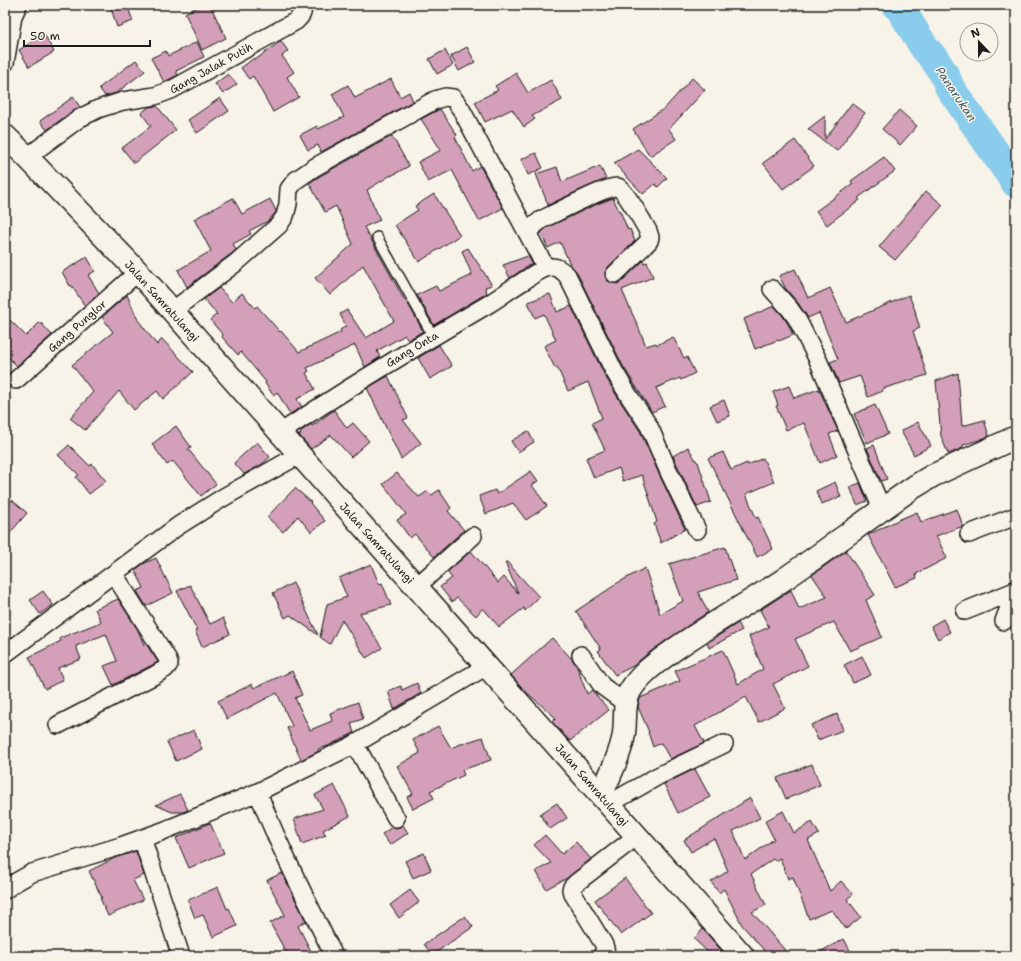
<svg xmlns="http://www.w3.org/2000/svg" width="1021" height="961" viewBox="0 0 1021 961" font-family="'Shantell Sans',sans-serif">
	<rect width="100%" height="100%" fill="#f7f3e8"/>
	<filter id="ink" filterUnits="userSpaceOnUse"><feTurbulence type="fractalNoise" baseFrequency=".025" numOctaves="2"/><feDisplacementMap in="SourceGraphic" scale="8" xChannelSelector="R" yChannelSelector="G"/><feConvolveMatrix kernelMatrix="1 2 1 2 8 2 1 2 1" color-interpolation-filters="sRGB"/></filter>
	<g filter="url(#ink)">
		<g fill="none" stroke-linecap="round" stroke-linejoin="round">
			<path stroke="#8acceb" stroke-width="30" d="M896 5 900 8 924 47 935 60 944 74 950 88 1016 183"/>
		</g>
		<path fill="#d49fb9" stroke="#1c1c1c" d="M110 5H127L133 21 117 27Z
			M202 5H210L226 38 202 50 185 13Z
			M44 34 54 52 29 67 19 50Z
			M281 41 288 51 282 56 294 72 287 77 299 97 273 112 253 76 249 79 241 68 254 58 255 60Z
			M197 42 204 57 176 71 178 75 164 82 151 58 166 51 168 56Z
			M467 47 475 62 459 71 451 56Z
			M445 50 453 65 437 74 429 59Z
			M136 60 145 71 116 93 105 96 99 88Z
			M516 73 528 93 551 80 562 100 532 116 535 119 524 127 512 109 485 122 475 102 498 90 495 86Z
			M228 74 237 84 223 94 215 84Z
			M692 78 705 90 669 129 676 139 650 156 633 129 665 108Z
			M391 79 400 97 409 92 413 101 321 152 318 145 308 150 300 135 317 126 318 129 344 117 332 94 348 85 355 98Z
			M73 97 80 107 74 110 47 130 40 121Z
			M220 98 229 111 197 133 188 120Z
			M852 103 865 113 837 151 808 129 825 116V139Z
			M157 106 176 130 134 163 122 148 151 126 141 113 149 107Z
			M440 109 457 135 455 137 472 171 480 166 503 208 479 221 452 170 428 182 418 162 441 150 421 119Z
			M899 110 917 126 900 145 882 129Z
			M392 136 409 166 391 176V175L367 190 380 220 364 227 405 301 406 300 423 331 408 340 405 335 377 351 380 357 365 367 355 345 307 368 309 371 306 373 315 389 297 399 302 407 290 414 277 392 273 395 265 383 266 382 241 352 238 355 222 337 223 335 210 320 217 314 204 299 219 288 232 302 242 293 255 308 257 306 280 332 281 331 299 352 341 332 340 330 346 326 340 314 347 310 366 338 394 321 363 265 330 295 315 278 353 244 336 206 325 212 309 183 320 176Z
			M795 140 814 166 783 189 763 163Z
			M638 149 667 178 658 187 655 184 643 194 614 163Z
			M536 153 543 168 528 175 521 159Z
			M884 157 895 171 858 198 860 200 827 225 816 211 853 184 851 181Z
			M600 166 606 179 589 186 548 205 536 174 557 167 562 182Z
			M926 191 943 205 895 260 879 247Z
			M434 194 460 235 419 262 395 225 418 210 415 206Z
			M233 198 242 214 270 199 276 211V212L268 221 249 231 251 234 233 244 236 250 231 254 187 287 178 270 211 251 194 219Z
			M613 198 619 211H620L628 230 630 229 635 241 608 267 605 272V277L608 281 612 283 618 284 622 281 643 261 644 263 647 262 653 277 622 290 631 311 638 326 646 346 656 343 657 345 673 337 684 358 687 357 695 373 681 380 680 378 656 388 665 406 652 412 623 366 576 271 571 266 560 242 548 248 541 233 546 228 572 216 597 204Z
			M468 248 492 285 485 287 487 293 434 325 417 295 436 286 439 291 472 275 462 251Z
			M528 256 532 263 510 278 503 265Z
			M87 257 95 271 88 275 99 293 85 306 71 285 70 286 62 272Z
			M795 269 808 298 830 288 846 322 909 295 916 313H915L920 328 913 331 927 375 882 389 883 391 868 397 860 376 839 383 830 362 838 359 819 313 808 318 798 303 786 289 779 276Z
			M550 294 557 312 571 306 605 376 620 401 640 431 659 474 685 529 661 543 654 524 657 522 642 475 623 481 619 468 594 478 586 458 605 450 592 423 602 418 588 382 568 391 557 367 555 368 544 346 556 340 544 314 535 318 528 302Z
			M127 295 138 320 157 345 162 339 193 372 163 399 157 391 134 410 119 391 85 430 70 418 93 392 72 365 113 332 102 317Z
			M774 306 782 315 788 324 793 335 779 341 778 340 755 349 744 319Z
			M5 315 26 336 40 322 52 335 17 366 5 354Z
			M439 345 452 366 430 379 418 358Z
			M958 373 962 426 984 420 989 436 979 440 963 445V448L948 454 941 436 936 381Z
			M388 376 408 418 403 420 421 443 401 459 367 388Z
			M789 386 794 398 819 389 838 431 829 434 837 455 820 463 804 423 786 430 776 406 778 405 773 392Z
			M724 400 730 416 717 421 710 406Z
			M875 405 888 434 867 443 854 414Z
			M334 410 347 428 353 423 369 441 351 457 331 435 311 449 299 435 301 434 300 432 311 424 312 426Z
			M918 422 931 446 914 455 901 431Z
			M176 426 191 447 188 449 216 484 201 496 173 461 167 465 152 444Z
			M528 431 534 442 518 452 511 441Z
			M257 442 270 457 261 465 244 474 234 463Z
			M69 445 90 466 92 464 106 481 89 494 76 477 79 475 58 455Z
			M874 445 887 479 881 481 867 448Z
			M688 447 697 462H698L711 502 697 507 673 456Z
			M723 452 731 470 747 463 748 465 763 458 774 482 746 494 756 518 758 517 773 549 757 557 708 458Z
			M531 471 538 481 532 485 547 506 526 520 513 503 486 514 479 496 495 490 497 494Z
			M397 473 419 497 428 491 432 495 439 490 451 508 448 511 464 530 434 557 415 534 410 538 397 520 406 514 383 484Z
			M835 482 841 497 821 504 816 491Z
			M860 483 867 501 857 505 850 487Z
			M295 488 311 502 310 503 325 521 311 532 298 516 283 532 267 517Z
			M12 500 27 513 5 539V509Z
			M957 509 963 526 936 536 947 558 916 574 917 578 895 587 868 535 898 520 917 512 921 522Z
			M725 547 736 580 698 592 708 612 664 642 646 655 633 666 615 675 598 651 601 649 576 611 612 587V586L645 568 660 614 683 601 669 564Z
			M471 551 498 583 504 577 518 593 505 562H507L539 597 525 611 524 608 499 627 483 608 476 616 457 598 452 602 440 587 452 578 447 572Z
			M846 551 875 595 866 600 882 637 850 651 834 622 795 639 808 666 773 684 785 708 759 722 746 697 695 726 704 743 670 759 661 743 653 747 648 732H649L638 707 640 698 680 681 675 671 723 650 738 684 763 669 749 636 769 627 760 610 791 590 799 609 827 597 812 575Z
			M156 558 173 593 146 606 137 591 144 588 135 570 143 564Z
			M371 564 379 584 382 583 391 605 360 613 382 648 366 658 342 620 330 644 320 637 327 604 347 597 339 578Z
			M293 583 318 635 290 615 285 618 273 593Z
			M190 585 210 624 223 618 230 634 202 647 195 631 197 630 177 591Z
			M43 591 53 605 40 614 30 600Z
			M118 599 138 630 144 645 146 644 158 662 113 685 104 666 117 661 106 634 76 646 81 659 58 668 63 680 45 689 29 657 61 641 60 638 101 622 95 609Z
			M943 619 950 632 938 639 931 626Z
			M738 623 742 630 709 648 707 643Z
			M552 638 572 659 577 667 587 694 592 690 609 710 570 741 552 722 556 718 524 690 511 675Z
			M862 656 871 675 853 683 844 665Z
			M292 671 302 695 295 698 310 730 332 721 330 713 358 702 363 719 351 723 354 733 328 746 318 749 319 751 301 760 287 728 292 726 277 693 227 719 218 701 252 684 254 688Z
			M417 683 421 693 394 709 388 691 401 686 402 690Z
			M837 714 843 730 818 740 811 725Z
			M438 726 451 748 458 745 483 737 491 760 462 770 464 775 430 791 434 798 413 809 407 797 413 794 397 766 420 753 413 740Z
			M194 730 202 749 176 761 167 742Z
			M812 764 820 785 786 799 777 778Z
			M695 769 710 797 678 813 664 784Z
			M334 785 350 816 323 830 326 835 302 844 294 819 323 809 315 795Z
			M180 794 188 810 183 812H172L156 805Z
			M750 798 760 818 733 831 745 860 774 839 765 821 783 811 794 833 812 822 819 834 808 840 830 891 841 881 853 894 847 899 861 917 846 929 832 910 809 919 793 877 788 879 780 858 775 861 773 859 751 874 766 905 752 912 790 956H769L742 925 724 889 719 893 711 882 728 871 714 838 691 852 684 840Z
			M557 803 567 818 550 829 540 814Z
			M210 823 224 853 189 868 176 838Z
			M403 825 408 833 390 845 382 834 392 827 396 828 400 827Z
			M545 835 562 854 576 842 591 859 567 878 546 889 536 871 551 863 534 845Z
			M136 851 144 875 133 880 143 900 108 916 100 898H102L89 871 115 858Z
			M424 853 431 870 413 878 405 861Z
			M282 873 306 921 298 926 311 951 302 956H288L270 923 285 915 267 880Z
			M625 878 651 913 621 935 595 900Z
			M218 887 227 909 229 908 237 926 213 937 203 915 195 918 188 900Z
			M410 890 419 902 399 918 390 905Z
			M465 916 473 927 432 955 424 944Z
			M703 929 726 956H712L694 939Z
			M844 939 853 956H812Z"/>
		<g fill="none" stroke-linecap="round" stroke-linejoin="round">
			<g stroke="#1c1c1c" stroke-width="12">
				<path id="lane" d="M377 237 433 336"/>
			</g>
			<g stroke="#1c1c1c" stroke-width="20">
				<path id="street" d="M5 63 13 16 18 5
					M27 157 80 118 98 109 123 101 155 96 171 90 296 21C301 16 304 13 302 5
					M527 232C532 228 536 224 541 220 551 215 611 184 618 187 625 191 643 222 648 231L650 237 649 241 615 274
					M772 289 790 309 797 319 818 360 882 509
					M172 311 237 262 279 225 285 216 288 204 289 189 296 180 315 167 435 100 445 97 453 98 461 109 546 268
					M16 380 138 272
					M280 433C347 388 417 346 487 305 499 298 510 289 522 282 530 277 537 271 546 268 556 265 560 269 567 275L614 371 629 396 649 426 668 470 697 530
					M969 534 1016 516
					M416 587 473 536
					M965 611 1015 591
					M1004 621 1016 589
					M5 654 178 526 224 497 299 455
					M581 655 602 686 625 703
					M58 725 155 675 165 669 169 664 167 658 114 574
					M355 744 396 818
					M609 804 658 776 724 744
					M142 838 181 956
					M5 890 16 882 32 873 121 846 163 831 258 792
					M334 956C308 902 279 848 258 792L355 744 487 666
					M601 956C607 950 606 949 603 943L573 894 571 890 572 887 576 883 637 836"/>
			</g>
			<g stroke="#1c1c1c" stroke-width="25">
				<path id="secondary" d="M5 136 27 157 138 272 743 956
					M601 795C609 777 619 758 623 739 627 723 622 706 630 691 640 674 656 663 671 652 707 626 746 605 783 580 827 550 870 517 914 487L932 476 1016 437"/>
			</g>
			<use href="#lane" stroke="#f7f3e8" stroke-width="9"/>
			<use href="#street" stroke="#f7f3e8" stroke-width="17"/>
			<use href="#secondary" stroke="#f7f3e8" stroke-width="22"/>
		</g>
	</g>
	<g text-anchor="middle" stroke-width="3" stroke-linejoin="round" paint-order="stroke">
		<g font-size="11" fill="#1c1c1c" stroke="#f7f3e8">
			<text transform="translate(211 68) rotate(-29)" y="4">Gang Jalak Putih</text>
			<text transform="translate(162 301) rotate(48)" y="4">Jalan Samratulangi</text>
			<text transform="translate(77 326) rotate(-41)" y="4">Gang Punglor</text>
			<text transform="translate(412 349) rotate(-31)" y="4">Gang Onta</text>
			<text transform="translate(377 543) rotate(48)" y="4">Jalan Samratulangi</text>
			<text transform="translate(592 785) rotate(49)" y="4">Jalan Samratulangi</text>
		</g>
		<g font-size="12" font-style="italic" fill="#425a64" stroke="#f7f3e8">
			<text transform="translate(956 94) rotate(56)" y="4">Panarukan</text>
		</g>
	</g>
	<rect width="1021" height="961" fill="none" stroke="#f7f3e8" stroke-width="20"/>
	<rect x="10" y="10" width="1001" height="941" fill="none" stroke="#1c1c1c" stroke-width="1.5" filter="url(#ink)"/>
	<g transform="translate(979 42) rotate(338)"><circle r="19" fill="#f7f3e8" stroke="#9f9d96"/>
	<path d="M0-3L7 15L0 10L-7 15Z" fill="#1c1c1c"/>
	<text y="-6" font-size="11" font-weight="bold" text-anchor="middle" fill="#1c1c1c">N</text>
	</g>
	<path d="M24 40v6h126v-6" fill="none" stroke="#1c1c1c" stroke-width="2"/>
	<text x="30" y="40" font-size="12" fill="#1c1c1c" stroke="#f7f3e8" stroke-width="3" paint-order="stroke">50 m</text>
</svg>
